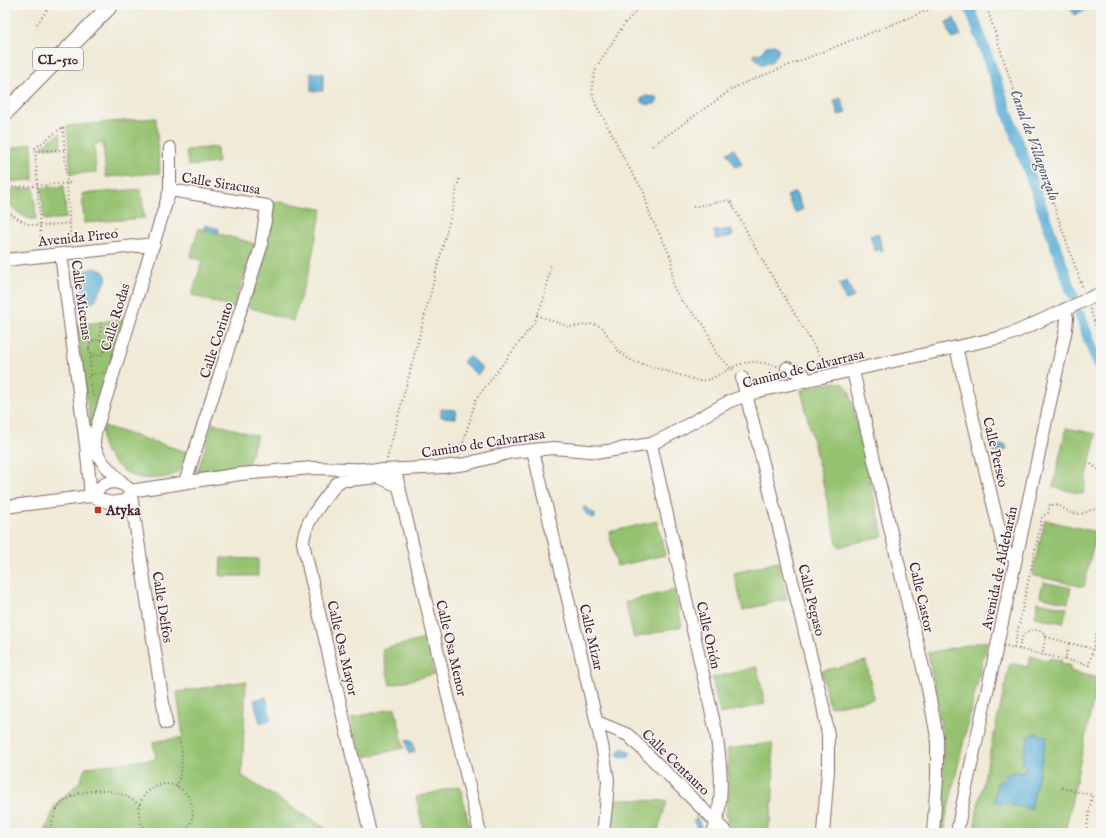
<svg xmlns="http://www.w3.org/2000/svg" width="1106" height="838" viewBox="0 0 1106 838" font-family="'IM FELL English',serif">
	<rect width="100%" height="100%" fill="#f6f6f2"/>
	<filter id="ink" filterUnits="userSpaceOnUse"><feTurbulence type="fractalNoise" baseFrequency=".025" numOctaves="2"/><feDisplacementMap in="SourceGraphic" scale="8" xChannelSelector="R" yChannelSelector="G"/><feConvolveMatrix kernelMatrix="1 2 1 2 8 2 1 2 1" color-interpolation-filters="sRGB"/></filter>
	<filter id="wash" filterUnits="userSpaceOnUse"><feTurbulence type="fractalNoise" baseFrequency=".012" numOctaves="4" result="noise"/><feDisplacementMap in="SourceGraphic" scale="16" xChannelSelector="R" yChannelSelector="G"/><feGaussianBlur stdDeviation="0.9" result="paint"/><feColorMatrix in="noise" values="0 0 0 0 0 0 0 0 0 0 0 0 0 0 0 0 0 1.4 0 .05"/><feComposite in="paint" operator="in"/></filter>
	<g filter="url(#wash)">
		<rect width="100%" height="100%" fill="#f0ead6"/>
		<path fill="#95c270" stroke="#70704e" d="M156 118 160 173 106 177 103 143 94 144 96 172 71 174 67 126Z
			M60 133 61 147 39 148Z
			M32 143 33 180 5 182V152L11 149Z
			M217 147 218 163 188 166 186 150Z
			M64 186 66 218 44 220 41 188Z
			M34 188 36 220C22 219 14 209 5 199V190Z
			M141 189 144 218 84 223 82 194Z
			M274 201 322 209 309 270 293 321 248 307 267 249Z
			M199 228 255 244 234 308 192 295 202 261 190 257Z
			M124 319 93 419 90 423 76 325Z
			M836 382 844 384 849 390 883 536 838 547 801 390Z
			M213 423 257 436 248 464 197 473Z
			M104 426 190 453C187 460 183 468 176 473 170 477 163 478 156 478 150 478 143 479 137 477 121 472 103 456 102 438 102 434 103 430 104 426Z
			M1066 428 1096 434 1083 494 1053 487Z
			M1045 520 1096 532 1084 587 1032 575Z
			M657 521 665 555 617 566 609 532Z
			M221 558 258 559V576H220Z
			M778 562 787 599 743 610 734 573Z
			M1043 582 1071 588 1068 603 1040 596Z
			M674 590 682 626 634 638 625 602Z
			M1038 602 1067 608 1063 623 1035 617Z
			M426 639 434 674 390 685 382 649Z
			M987 641 947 813 944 833H940L944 801 943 737 928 653Z
			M1030 656 1049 661 1050 658 1062 661 1061 663 1071 666 1070 671 1098 678 1065 833H974L977 810 1010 663 1028 667Z
			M866 661 874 699 830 707 821 671Z
			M757 667 765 704 720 714 712 678Z
			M246 681 242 776 333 833H45L55 805 80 781 86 767 156 759 153 742 183 737 177 692Z
			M395 708 404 748 361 758 351 718Z
			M772 743C775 774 774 803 768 833H735L728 823 726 814 729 787 727 749Z
			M460 786 471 833H424L416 797Z
			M614 799 667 801 657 833H610Z"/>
		<path fill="#5baed6" stroke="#526680" d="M1072 5H1088L1089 8 1074 15 1070 6Z
			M954 18 961 36 952 39 946 22Z
			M775 45 779 49C776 59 772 63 762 65L754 57V54L762 53 766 46Z
			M311 73H323V91H311Z
			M646 96 655 97 658 98 657 102C652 106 646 105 641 102V99Z
			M841 98 846 113 838 115 834 100Z
			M734 149 742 164 736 167 727 153Z
			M795 192 803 209 795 213 787 196Z
			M205 225 219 229 218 234 204 229Z
			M731 229 733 236 716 239 714 231Z
			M878 233 883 251 880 252V249L875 251 870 236Z
			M95 268C119 275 98 290 95 301L91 303C80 297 74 269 95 268Z
			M847 281 854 297 846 300 839 284Z
			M468 356 483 368 477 375 463 362Z
			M441 409 456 410V418L441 417Z
			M1005 444 1007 447 1006 450 993 453 991 447Z
			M584 507H586L595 514V518H592L586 514V512L583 510Z
			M266 697 271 720 260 723 254 700Z
			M1034 733 1047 736 1031 809 994 801 997 783 1002 781 1006 775 1017 771 1020 773H1024L1026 766 1022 764C1024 754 1025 739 1034 733Z
			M406 740H412L415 752 409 754Z
			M622 748 630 752 629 757 621 758 618 756V752Z
			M697 818 701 826 700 832 696 830V825L693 821Z"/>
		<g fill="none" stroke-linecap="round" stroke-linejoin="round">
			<path stroke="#5baed6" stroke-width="11" d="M969 5 1073 295
				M1080 315 1101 372"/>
		</g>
	</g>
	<g filter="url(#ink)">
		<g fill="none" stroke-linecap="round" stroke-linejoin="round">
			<g stroke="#846667" stroke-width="14">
				<path id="minor" d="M170 190 267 206 261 247 185 482
					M61 254 86 445 91 496
					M5 260 154 244
					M956 347 1004 550 1016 559
					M787 368 803 374 807 381
					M853 371 928 689 937 737V778L933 833
					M742 378 823 706 828 735V770L823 833
					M651 444 716 732C721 766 725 800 713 833
					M533 450 602 745 608 780 606 807 603 833
					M362 469C354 477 344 477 336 484 323 502 304 521 303 543L370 833
					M395 470 480 833
					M348 480 379 477 398 486
					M125 485C114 475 95 458 94 443 94 440 95 436 95 433L170 190V148
					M130 491 240 474 275 471 313 468 384 470 443 467 466 464 512 452 553 448 601 452 651 444 668 436 730 401 759 391 1002 337 1016 332 1101 293
					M131 495 166 723
					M5 507 91 496 111 503 124 501 131 495C129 483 113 479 103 485 99 488 95 493 91 496
					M597 722 628 735 727 833
					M957 833 961 811 1066 329 1067 318 1065 309"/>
			</g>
			<g stroke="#846667" stroke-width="17">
				<path id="major" d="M5 113 111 5"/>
			</g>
			<path stroke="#846667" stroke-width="2" stroke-dasharray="1 3" stroke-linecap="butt" d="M642 5 625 23 597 66 592 83 593 96 597 107 611 132 625 161 644 192 650 215 671 257 673 286 680 299 705 326 716 353 731 368C750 359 758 362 778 366
				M986 5 1015 94 1083 289
				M37 24 51 5
				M652 146 735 87 764 75 941 5
				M35 151 65 150
				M5 188 71 183
				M693 207 730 200 760 256 826 366
				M5 208C28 231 40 226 70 223
				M5 221 12 215
				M114 228 115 237
				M41 244 35 148 63 127 71 243
				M1090 309 1101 342
				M537 315 569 327 593 324 602 327 619 352 632 361 700 381 711 379 731 368 735 371
				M89 348a8 8 0 1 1 16 0a8 8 0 1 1-16 0Z
				M100 340 101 322
				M90 375 91 354
				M88 378C91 373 98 372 104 373
				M90 384 94 397
				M460 454 476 399 534 323 544 298 551 263
				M387 459 451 215 459 179
				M1091 464 1101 471
				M1095 537H1101
				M1046 637 1093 649
				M1007 646 1014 648 1042 517 1048 513 1050 504 1060 506 1071 513 1081 514 1091 510 1101 508
				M1014 648 1089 665 1101 614
				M1019 649C1020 645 1021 639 1023 636 1027 629 1037 629 1043 632L1046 637 1042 655
				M1065 660 1069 644
				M177 787C182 766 185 757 178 737
				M1062 788 1092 795 1086 833
				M49 833C52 824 54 811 61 804 76 790 102 787 121 794 127 796 134 801 140 805
				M149 833C142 827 138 818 139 808 140 801 144 794 150 790 178 769 209 809 183 833"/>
			<use href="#minor" stroke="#fff" stroke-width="12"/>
			<use href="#major" stroke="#fff" stroke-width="15"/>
		</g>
	</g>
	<rect fill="#c8321e" stroke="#f6f6f2" stroke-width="1.5" x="94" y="506" width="8" height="8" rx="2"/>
	<g text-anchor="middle" stroke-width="3" stroke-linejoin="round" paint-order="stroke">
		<rect fill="#f6f6f2" stroke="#7e6067" stroke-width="1" x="33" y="48" width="50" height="22" rx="3"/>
		<g font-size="13" font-weight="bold" fill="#4a1f2b">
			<text x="58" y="64">CL-510</text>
		</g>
		<g font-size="14" fill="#4a1f2b" stroke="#f6f6f2">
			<text transform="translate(221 183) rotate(9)" y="5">Calle Siracusa</text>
			<text transform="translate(78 237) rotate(-6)" y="5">Avenida Pireo</text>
			<text transform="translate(82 300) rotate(82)" y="5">Calle Micenas</text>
			<text transform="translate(115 317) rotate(-73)" y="5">Calle Rodas</text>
			<text transform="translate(216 340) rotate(-72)" y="5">Calle Corinto</text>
			<text transform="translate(803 368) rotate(-14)" y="5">Camino de Calvarrasa</text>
			<text transform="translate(483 443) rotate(-9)" y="5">Camino de Calvarrasa</text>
			<text transform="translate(996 452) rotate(77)" y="5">Calle Perseo</text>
			<text transform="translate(999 568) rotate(-78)" y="5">Avenida de Aldebarán</text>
			<text transform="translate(922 597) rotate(77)" y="5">Calle Castor</text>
			<text transform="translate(812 600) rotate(76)" y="5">Calle Pegaso</text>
			<text transform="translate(163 607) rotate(81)" y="5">Calle Delfos</text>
			<text transform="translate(709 635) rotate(77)" y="5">Calle Orión</text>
			<text transform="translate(592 637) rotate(77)" y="5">Calle Mizar</text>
			<text transform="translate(343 648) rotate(77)" y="5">Calle Osa Mayor</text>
			<text transform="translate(452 648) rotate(77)" y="5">Calle Osa Menor</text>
			<text transform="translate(676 762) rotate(44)" y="5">Calle Centauro</text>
		</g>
		<g font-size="14" font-weight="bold" fill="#4a1f2b" stroke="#f6f6f2" text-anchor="start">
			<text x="106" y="515">Atyka</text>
		</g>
		<g font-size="15" font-style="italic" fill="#51586f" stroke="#f6f6f2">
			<text transform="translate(1035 145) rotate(70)" y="5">Canal de Villagonzalo</text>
		</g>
	</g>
	<rect width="1106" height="838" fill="none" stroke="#f6f6f2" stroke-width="20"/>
</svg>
